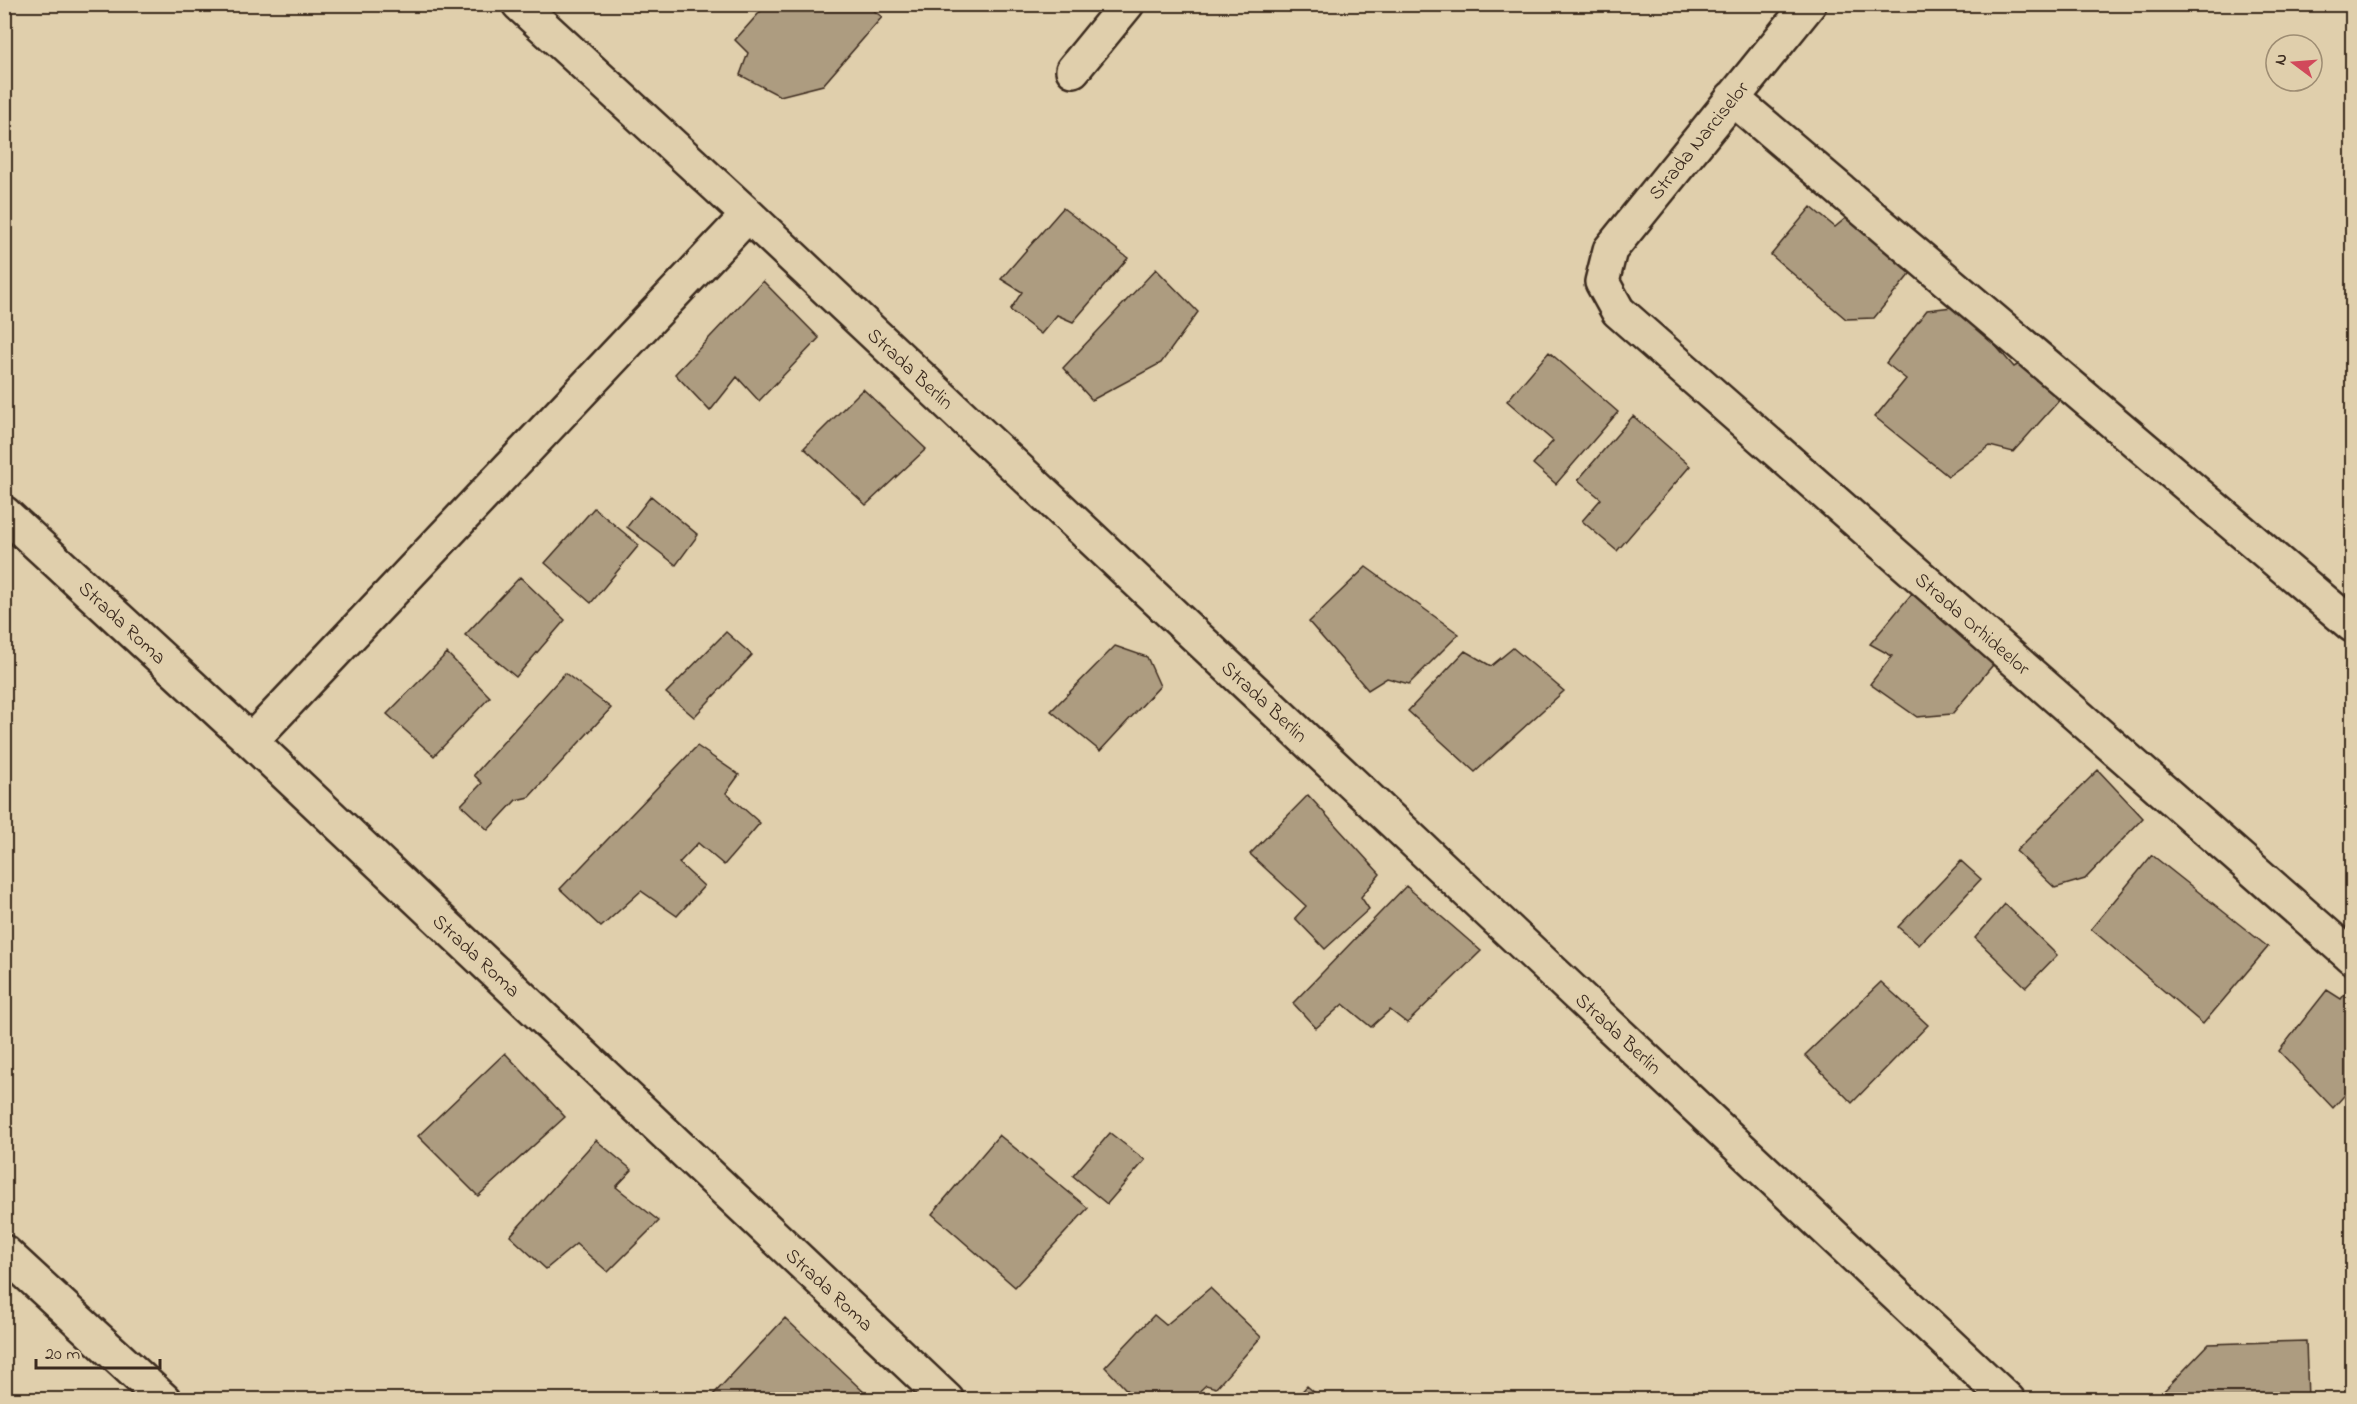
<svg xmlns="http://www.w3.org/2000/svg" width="2357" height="1404" viewBox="0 0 2357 1404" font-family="'Indie Flower',sans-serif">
	<rect width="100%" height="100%" fill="#e0cfac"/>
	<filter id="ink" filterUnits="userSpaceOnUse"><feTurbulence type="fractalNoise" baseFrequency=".0167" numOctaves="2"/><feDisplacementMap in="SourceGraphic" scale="12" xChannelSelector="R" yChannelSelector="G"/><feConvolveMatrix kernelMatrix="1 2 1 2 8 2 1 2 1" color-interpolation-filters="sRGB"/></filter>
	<g filter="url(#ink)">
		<path fill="#ad9c80" stroke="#3b2a1e" stroke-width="1.5" d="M767 4H865L882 17 823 85 780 96 740 75 748 53 735 40Z
			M1811 207 1835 227 1852 213 1918 264 1874 318 1846 319 1771 255Z
			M1063 208 1128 258 1073 322 1057 315 1041 334 1010 310 1022 292 1001 279Z
			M1156 269 1198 312 1161 363 1092 400 1063 368Z
			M763 281 819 338 759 401 737 377 710 411 675 374Z
			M1961 306 2014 367 2024 361 2063 396 2013 452 1990 446 1948 476 1875 417 1906 379 1886 363 1927 310Z
			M1549 352 1618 412 1556 484 1533 464 1553 441 1507 401Z
			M863 389 926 449 866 505 804 448Z
			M1633 416 1690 466 1617 551 1582 521 1601 499 1578 480Z
			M651 496 698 535 676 565 627 527Z
			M594 508 639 545 591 603 545 563Z
			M1366 567 1459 634 1409 684 1387 678 1368 690 1309 622Z
			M520 577 565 620 516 677 465 635Z
			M1914 591 1997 660 1952 714 1917 717 1870 684 1892 656 1870 644Z
			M726 632 752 655 694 717 666 693Z
			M1115 646 1147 657 1160 686 1100 751 1051 711Z
			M1513 648 1564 691 1475 772 1408 711 1465 651 1491 666Z
			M447 653 490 697 434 756 387 714Z
			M565 673 611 708 529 797 516 800 488 830 461 805 482 783 474 775Z
			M697 746 739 775 726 793 760 823 724 865 698 843 679 863 704 886 677 916 641 891 601 927 560 889Z
			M2098 770 2143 818 2085 879 2055 888 2016 851Z
			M1308 795 1380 874 1361 897 1369 909 1325 949 1295 918 1306 906 1250 854Z
			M2152 855 2268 947 2203 1024 2091 929Z
			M1961 861 1981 879 1919 945 1898 927Z
			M1406 886 1481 951 1407 1023 1390 1010 1371 1027 1343 1004 1316 1028 1293 1003Z
			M2005 904 2057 955 2026 987 1975 938Z
			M1881 982 1928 1025 1852 1103 1805 1055Z
			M2352 985V1087L2333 1108 2279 1051 2327 990 2341 999Z
			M505 1053 565 1117 478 1196 418 1136Z
			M1110 1133 1145 1160 1107 1204 1073 1176Z
			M999 1135 1088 1208 1015 1287 932 1214Z
			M596 1140 632 1170 616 1187 659 1221 608 1272 576 1244 546 1269 510 1236Z
			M1210 1288 1261 1337 1216 1388 1206 1385 1190 1400H1136L1105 1367 1154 1315 1166 1325Z
			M785 1318 865 1393 859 1400H716L712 1396Z
			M2306 1341 2308 1400H2161L2160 1395 2209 1344Z
			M1307 1386 1323 1400H1280L1285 1394 1295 1399Z"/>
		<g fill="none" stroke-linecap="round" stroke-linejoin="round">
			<g stroke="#3b2a1e" stroke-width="38">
				<path id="minor" d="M519 4 748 215 2008 1400
					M1809 4 1610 250 1602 282 1618 311 2352 957
					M1073 70 1127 4
					M1732 98 2352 625
					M4 513 251 741 947 1400
					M251 741 748 215
					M4 1252 164 1400"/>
			</g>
			<use href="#minor" stroke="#e0cfac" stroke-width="33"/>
		</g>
	</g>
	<g text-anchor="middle" stroke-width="6" stroke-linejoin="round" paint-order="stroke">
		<g font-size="20" fill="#3b2a1e" stroke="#e0cfac">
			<text transform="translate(1698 140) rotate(-51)" y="7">Strada Narciselor</text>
			<text transform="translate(911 368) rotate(43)" y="7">Strada Berlin</text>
			<text transform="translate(123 622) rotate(43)" y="7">Strada Roma</text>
			<text transform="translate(1973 623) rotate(41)" y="7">Strada Orhideelor</text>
			<text transform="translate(1265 701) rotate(43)" y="7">Strada Berlin</text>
			<text transform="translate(477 955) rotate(43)" y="7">Strada Roma</text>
			<text transform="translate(1619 1033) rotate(43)" y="7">Strada Berlin</text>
			<text transform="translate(830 1289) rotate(43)" y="7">Strada Roma</text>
		</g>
	</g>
	<rect width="2357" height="1404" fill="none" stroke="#e0cfac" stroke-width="24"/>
	<rect x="12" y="12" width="2333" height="1380" fill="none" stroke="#3b2a1e" stroke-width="2" filter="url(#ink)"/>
	<g transform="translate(2294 63) rotate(286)"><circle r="28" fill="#e0cfac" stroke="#9e8d73" stroke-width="1.5"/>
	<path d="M0-4.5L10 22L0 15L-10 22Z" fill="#d1495b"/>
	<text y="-9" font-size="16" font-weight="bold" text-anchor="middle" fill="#3b2a1e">N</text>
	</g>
	<path d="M36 1359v9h124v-9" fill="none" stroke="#3b2a1e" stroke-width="3"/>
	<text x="45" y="1359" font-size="18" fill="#3b2a1e" stroke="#e0cfac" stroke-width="4.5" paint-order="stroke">20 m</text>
</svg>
